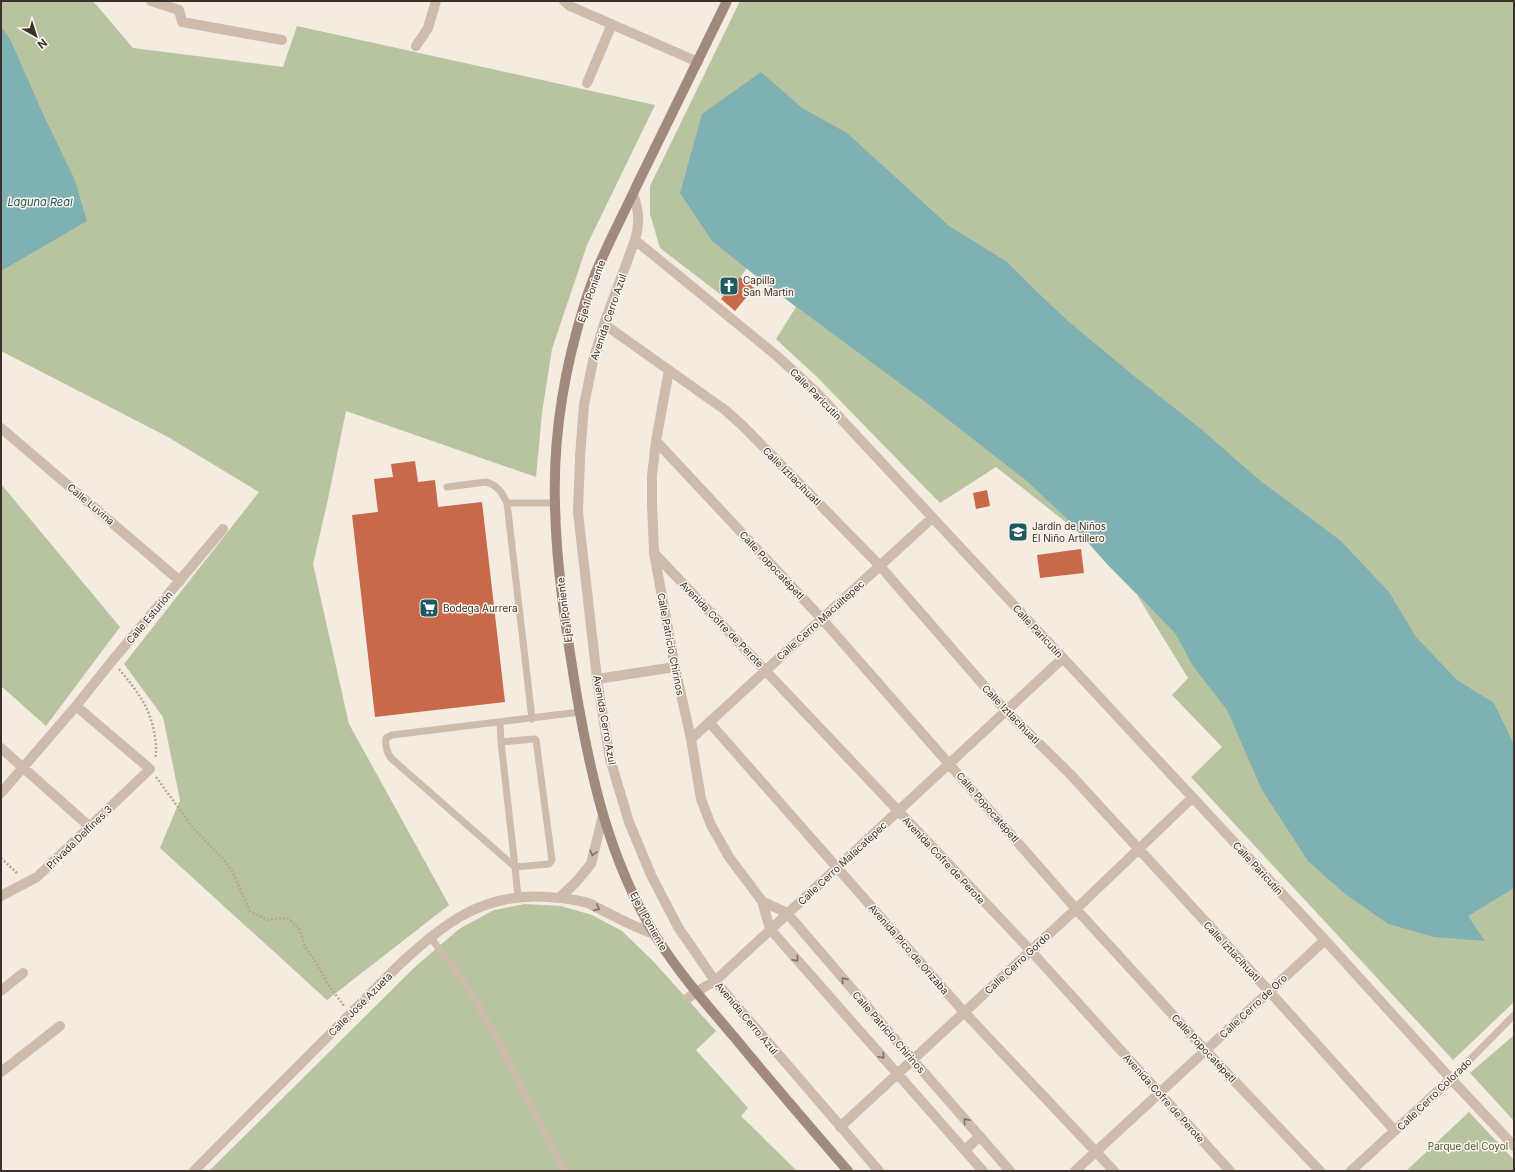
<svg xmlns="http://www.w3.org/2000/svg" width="1515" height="1172" viewBox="0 0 1515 1172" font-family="Inter,sans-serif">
	<rect width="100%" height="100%" fill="#f4ebe1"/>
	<path fill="#b8c4a0" d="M1 1H93L133 48 283 67 297 26 655 105 587 245 552 349 542 413 536 477 346 411 328 499 313 564 349 724 449 905 327 1000 160 848 180 800 163 717 124 664 259 492 168 437 1 351Z
		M740 1H1514V1002L1453 1060 1191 777 1222 747 1172 695 1188 678 1137 595 1173 630 1154 592 996 467 940 503 817 377 776 339 796 307 747 268 725 298 660 248 650 214V186Z
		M1 484 120 627 46 726 1 686Z
		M525 904 561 906 592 915 622 931 653 961 716 1031 696 1050 748 1108 741 1116 797 1171H209L416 966 459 929 494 910Z
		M1514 1035V1121L1470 1073Z
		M1469 1112 1514 1160V1171H1406Z"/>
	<path fill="#7fb0b2" d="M1 26 11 41 43 114 74 178 87 221 1 271Z
		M761 72 802 108 847 133 949 226 1007 262 1034 289 1068 321 1139 380 1201 429 1258 479 1341 541 1389 592 1416 637 1457 680 1494 703 1514 745V888L1468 916 1485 941 1434 937 1388 924 1344 893 1308 861 1262 790 1227 710 1193 666 1175 633 1107 564 1065 517 1027 481 928 404 771 288 712 241 680 193 702 114Z"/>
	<path fill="#c8694b" d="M740 277 754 288 735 311 721 299Z
		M415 461 418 482 435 480 438 507 482 502 505 702 375 717 352 515 378 512 374 479 393 477 391 464Z
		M987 490 990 506 976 509 973 493Z
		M1081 549 1084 573 1040 578 1037 555Z"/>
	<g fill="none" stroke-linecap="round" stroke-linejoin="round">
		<path stroke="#b9a596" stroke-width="2.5" stroke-dasharray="2 2" stroke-linecap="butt" d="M119 669C137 691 151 708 155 737 156 745 157 752 155 759
			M156 777 194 829 223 859 232 871 250 911 268 920 281 918 288 919 296 925 300 930 305 947 319 967 327 983 344 1006
			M1 858 18 874"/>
		<path stroke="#cdbbac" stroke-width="7" d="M447 487 486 482C497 485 502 492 507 503
			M532 719 507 503H555
			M500 723 501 742 515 867 549 864 552 860 536 740 534 739 501 742
			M518 897 515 867 392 759C387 754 385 745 386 738L392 735 580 712
			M430 937 451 964 476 1000 565 1171
			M1451 1079 1514 1015"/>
		<path stroke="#cdbbac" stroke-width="10" d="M151 1 179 10 182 22 282 40
			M564 1 570 6 698 62
			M416 46 428 28 436 1
			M587 83 612 24
			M633 194C639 209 640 224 635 240L777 356 816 392 1325 940 1451 1079 1514 1146
			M635 240 604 324 593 361 584 405 580 457 578 512 597 679 610 759 629 822 651 875 678 927 715 981 879 1171
			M604 324 725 410 743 426 880 566 1006 711 1070 774 1269 991 1395 1131
			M669 370 656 441 652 476V502L654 553 675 667 691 739 701 799 711 825 729 857 762 901 770 929 983 1171
			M1 428 180 581
			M656 441 822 619 1076 909 1205 1050 1320 1171
			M654 553 1031 951 1230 1171
			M597 679 675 667
			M709 722 964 1012 1114 1171
			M691 739 932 518
			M1 748 90 827
			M1 793 76 706 112 661 223 529
			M1 896 37 877 150 769 76 706
			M762 901 787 913 913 1060 1010 1171
			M1 991 23 973
			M688 998 696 992 715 981 1063 658
			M1 1072 60 1026
			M840 1127 1076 909 1192 798
			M965 1150 980 1136
			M1075 1171 1325 940
			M1351 1171 1451 1079"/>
		<path stroke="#cdbbac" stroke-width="10" d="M559 898 576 882 591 864 603 815
			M194 1171 399 965C445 923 482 892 549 897 561 898 576 899 588 903 593 905 599 909 604 911 621 920 637 928 654 934"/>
		<path stroke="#a18a7d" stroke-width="10" d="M727 1C697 63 666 125 636 187 618 226 596 265 584 306 564 370 553 437 555 504 556 566 566 629 576 691 591 778 609 859 655 935 678 972 707 1005 735 1038 772 1083 810 1127 848 1171"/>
	</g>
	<defs><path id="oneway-chevron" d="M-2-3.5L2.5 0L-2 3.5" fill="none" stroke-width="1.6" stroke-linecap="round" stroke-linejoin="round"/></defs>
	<g stroke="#7d6f65">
		<use href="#oneway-chevron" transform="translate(593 853) rotate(104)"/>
		<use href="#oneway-chevron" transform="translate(597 908) rotate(26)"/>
		<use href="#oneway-chevron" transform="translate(796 959) rotate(49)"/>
		<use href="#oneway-chevron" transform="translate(844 980) rotate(-131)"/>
		<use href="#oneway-chevron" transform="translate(882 1056) rotate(49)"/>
		<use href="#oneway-chevron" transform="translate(966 1121) rotate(-131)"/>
	</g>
	<defs>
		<g id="church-square" transform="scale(1)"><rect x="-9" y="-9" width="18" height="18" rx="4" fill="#1f5a5e" stroke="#fbf5ee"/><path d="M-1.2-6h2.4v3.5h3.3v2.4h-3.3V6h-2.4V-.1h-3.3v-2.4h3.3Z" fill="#fff"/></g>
		<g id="school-square" transform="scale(1)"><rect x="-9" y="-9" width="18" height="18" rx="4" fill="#1f5a5e" stroke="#fbf5ee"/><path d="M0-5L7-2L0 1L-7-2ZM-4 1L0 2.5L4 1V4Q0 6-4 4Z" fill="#fff"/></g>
		<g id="supermarket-square" transform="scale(1)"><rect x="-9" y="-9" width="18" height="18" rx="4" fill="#1f5a5e" stroke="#fbf5ee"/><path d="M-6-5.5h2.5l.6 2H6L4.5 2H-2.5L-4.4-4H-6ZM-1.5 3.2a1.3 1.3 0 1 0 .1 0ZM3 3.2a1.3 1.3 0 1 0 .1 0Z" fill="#fff"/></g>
	</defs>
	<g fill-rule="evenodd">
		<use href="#church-square" x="729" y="286"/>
		<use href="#school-square" x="1018" y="532"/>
		<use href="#supermarket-square" x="429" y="608"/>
	</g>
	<g text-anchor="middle" stroke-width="3" stroke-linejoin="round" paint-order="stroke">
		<g font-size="10" fill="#3b302b" stroke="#fbf5ee" text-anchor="start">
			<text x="743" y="284">Capilla<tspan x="743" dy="12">San Martin</tspan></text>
			<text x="1032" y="530">Jardín de Niños<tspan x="1032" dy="12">El Niño Artillero</tspan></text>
			<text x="443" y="612">Bodega Aurrera</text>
		</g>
		<g font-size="10" fill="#3b302b" stroke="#fbf5ee">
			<text transform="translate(591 291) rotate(-71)" y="4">Eje 1 Poniente</text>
			<text transform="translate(608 317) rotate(-71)" y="4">Avenida Cerro Azul</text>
			<text transform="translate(816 394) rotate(45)" y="4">Calle Paricutín</text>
			<text transform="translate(792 476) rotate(45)" y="4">Calle Iztlacíhuatl</text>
			<text transform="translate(91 504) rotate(40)" y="4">Calle Luvina</text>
			<text transform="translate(772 565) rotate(47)" y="4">Calle Popocatépetl</text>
			<text transform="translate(564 610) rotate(-97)" y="4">Eje 1 Poniente</text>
			<text transform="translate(149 617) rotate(-50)" y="4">Calle Esturión</text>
			<text transform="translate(820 620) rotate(-42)" y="4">Calle Cerro Macuiltepec</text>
			<text transform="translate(722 624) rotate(46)" y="4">Avenida Cofre de Perote</text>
			<text transform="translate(1038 631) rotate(47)" y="4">Calle Paricutín</text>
			<text transform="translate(671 644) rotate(79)" y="4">Calle Patricio Chirinos</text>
			<text transform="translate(1011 714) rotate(46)" y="4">Calle Iztlacíhuatl</text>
			<text transform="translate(605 720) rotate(80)" y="4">Avenida Cerro Azul</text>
			<text transform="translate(988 807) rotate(49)" y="4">Calle Popocatépetl</text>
			<text transform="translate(79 837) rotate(-44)" y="4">Privada Delfines 3</text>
			<text transform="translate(944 860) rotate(47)" y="4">Avenida Cofre de Perote</text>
			<text transform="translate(842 863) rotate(-43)" y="4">Calle Cerro Malacatepec</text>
			<text transform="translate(1258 868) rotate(47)" y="4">Calle Paricutín</text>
			<text transform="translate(649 921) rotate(61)" y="4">Eje 1 Poniente</text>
			<text transform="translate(909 949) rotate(49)" y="4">Avenida Pico de Orizaba</text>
			<text transform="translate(1232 951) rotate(47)" y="4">Calle Iztlacíhuatl</text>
			<text transform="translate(1017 963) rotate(-43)" y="4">Calle Cerro Gordo</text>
			<text transform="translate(360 1004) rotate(-45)" y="4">Calle José Azueta</text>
			<text transform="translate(1253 1006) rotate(-43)" y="4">Calle Cerro de Oro</text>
			<text transform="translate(747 1018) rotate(50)" y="4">Avenida Cerro Azul</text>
			<text transform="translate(889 1032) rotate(49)" y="4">Calle Patricio Chirinos</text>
			<text transform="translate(1204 1048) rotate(47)" y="4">Calle Popocatépetl</text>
			<text transform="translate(1434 1094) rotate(-44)" y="4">Calle Cerro Colorado</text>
			<text transform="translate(1164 1098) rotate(48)" y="4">Avenida Cofre de Perote</text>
		</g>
		<g font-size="10" fill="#4a5a2e" stroke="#fbf5ee">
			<text x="1468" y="1150">Parque del Coyol</text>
		</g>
		<g font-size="11" font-style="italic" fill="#1f5a5e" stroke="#fbf5ee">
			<text x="40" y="206">Laguna Real</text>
		</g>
	</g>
	<rect width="1515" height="1172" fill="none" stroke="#3b302b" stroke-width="4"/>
	<g transform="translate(36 36) rotate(141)" stroke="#fbf5ee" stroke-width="3" paint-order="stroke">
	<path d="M0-3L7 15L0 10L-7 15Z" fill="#3b302b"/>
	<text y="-6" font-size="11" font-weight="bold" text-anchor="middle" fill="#3b302b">N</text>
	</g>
</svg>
